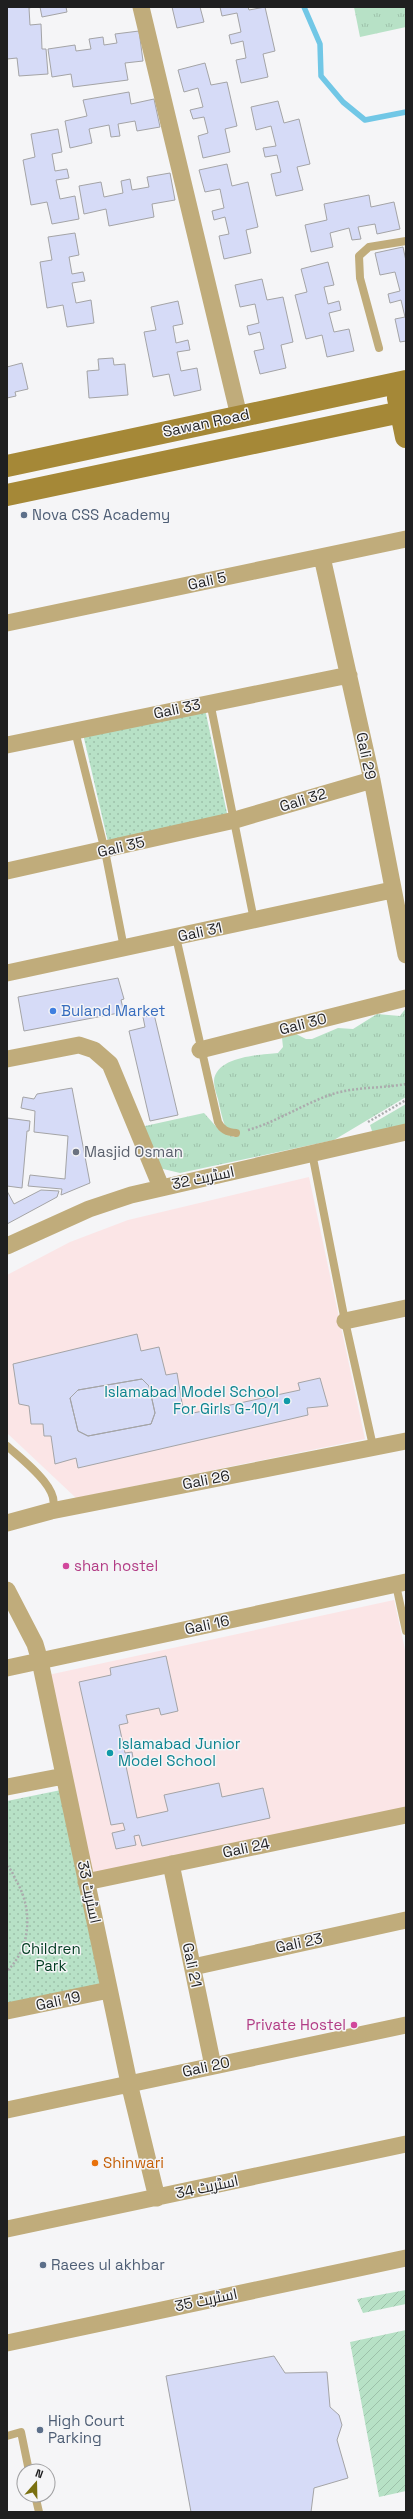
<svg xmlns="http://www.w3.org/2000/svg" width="413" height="2519" viewBox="0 0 413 2519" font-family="'Space Grotesk',Cairo,sans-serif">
	<defs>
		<pattern id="grass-tufts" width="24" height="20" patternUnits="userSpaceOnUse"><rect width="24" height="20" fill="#b7e1c6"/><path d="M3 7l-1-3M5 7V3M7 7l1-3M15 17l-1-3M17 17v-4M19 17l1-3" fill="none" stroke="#9dc1aa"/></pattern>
		<pattern id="park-dots" width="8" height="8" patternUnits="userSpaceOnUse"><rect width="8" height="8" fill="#b7e1c6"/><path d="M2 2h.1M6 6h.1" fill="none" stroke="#9dc1aa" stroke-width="1.8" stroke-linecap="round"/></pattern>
		<pattern id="garden-furrows" width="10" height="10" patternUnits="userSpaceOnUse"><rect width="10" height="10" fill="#b7e1c6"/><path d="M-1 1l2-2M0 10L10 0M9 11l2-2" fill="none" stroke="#9dc1aa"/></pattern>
	</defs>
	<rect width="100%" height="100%" fill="#f5f5f7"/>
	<path fill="#fbe5e6" d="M309 1177 365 1439 76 1498 7 1433V1275L70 1242 128 1220Z
		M394 1600 406 1654V1808L92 1877 48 1675Z"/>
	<path fill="url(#grass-tufts)" d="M354 7H406V27L360 37Z
		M406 1008V1097L334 1140 180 1173 159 1168 136 1128 204 1113 221 1132 234 1137 238 1135 225 1126C222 1118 220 1108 218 1099 216 1093 214 1087 214 1081 216 1056 260 1055 278 1053L283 1047 282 1038 296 1034 306 1039H312L338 1028 353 1029 377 1014 400 1016Z
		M406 1104V1127L373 1134 370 1125Z"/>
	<path fill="url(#park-dots)" d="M205 709 228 818 108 842 83 734Z
		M61 1790 103 1992 7 2012V1801Z"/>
	<path fill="url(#garden-furrows)" d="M406 2290V2304L363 2313 357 2299Z
		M406 2330V2491L379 2497 350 2342Z"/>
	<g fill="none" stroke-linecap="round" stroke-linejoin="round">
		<path stroke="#71c7e6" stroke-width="5.5" d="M304 7 320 44 321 76 343 102 365 120 406 112"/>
	</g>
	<path fill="#d6dbf7" stroke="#a4a4a6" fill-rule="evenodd" d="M7 7H33L29 8 30 25 41 24 42 49H46L48 74 19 76 17 58 7 59Z
		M40 7H66L67 12 42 17Z
		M172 7H200L204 22 177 28Z
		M220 7H248L249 10 265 7 275 51 263 54 268 77 241 83 236 60 246 58 243 41 231 44 229 35 241 32 237 13 222 16Z
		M139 31 143 61 125 63 128 80 73 87 71 74 52 77 48 49 75 45 76 51 91 49 89 39 103 37 104 45 117 43 115 34Z
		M205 63 211 85 227 82 237 126 225 129 230 152 203 158 198 136 208 133 204 117 193 119 190 110 203 107 198 88 184 92 178 70Z
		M129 92 131 104 154 99 160 127 137 131 135 121 118 124 120 136 111 137 109 125 89 129 92 143 70 148 65 121 87 116 83 100Z
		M278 101 284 123 299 119 310 164 297 167 303 190 276 196 271 174 281 172 277 155 265 157 263 148 276 146 271 126 256 130 251 107Z
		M58 129 62 152 52 154 55 171 67 169 69 178 56 180 60 199 75 196 79 219 52 224 47 202 31 205 23 160 35 157 31 134Z
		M227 164 232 186 248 182 258 227 246 230 251 253 224 259 219 236 229 234 225 217 214 220 212 211 224 208 220 189 205 192 199 170Z
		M170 173 175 200 152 204 154 217 109 226 106 209 84 214 79 186 101 182 104 197 123 193 121 181 130 179 132 190 149 187 147 177Z
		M369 195 371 207 394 202 400 229 377 234 375 224 358 227 361 239 352 240 349 228 330 233 333 247 311 252 305 225 327 220 324 204Z
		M75 233 79 255 69 257 72 274 83 272 85 281 72 283 76 303 91 300 94 323 67 327 63 305 47 308 40 262 52 260 48 237Z
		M403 247 406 261V341L400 342 395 319 405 317 401 300 390 303 388 294 400 291 395 272 380 275 375 253Z
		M328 262 334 285 324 287 328 304 339 301 341 310 329 313 334 332 349 329 354 351 327 357 322 335 306 339 295 295 307 292 301 269Z
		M262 279 267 300 283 297 293 342 281 345 286 368 260 374 254 351 264 349 260 332 249 335 247 326 259 323 255 304 240 307 235 285Z
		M178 301 183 324 173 326 176 343 188 340 190 350 177 352 181 371 197 368 201 390 174 396 169 374 153 377 144 332 156 330 151 307Z
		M113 358 114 365 125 364 128 395 89 398 87 371 99 370 98 359Z
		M22 363 28 389 15 392 16 396 7 398V367Z
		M118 978 124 999 121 1000 124 1012 24 1031 18 997Z
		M154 1014 178 1115 150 1121 129 1031 145 1027 143 1017Z
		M72 1088 90 1183 61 1195 62 1189 28 1186 30 1175 65 1179 68 1136 34 1132 35 1111 21 1108 23 1097 34 1099 37 1094Z
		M7 1118 30 1121 29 1131H27L22 1188 7 1186Z
		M41 1190 59 1191 57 1197 7 1224V1191L14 1204Z
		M137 1334 141 1351 159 1347 166 1375 177 1373 184 1415 300 1390 298 1383 320 1378 328 1406 307 1408 308 1415 78 1468 76 1458 55 1464 51 1436H44L43 1424H31L29 1406 19 1404 13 1364ZM142 1379 149 1386 155 1413 151 1424 88 1436 78 1431 70 1398 78 1390Z
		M142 1379 149 1386 155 1413 151 1424 88 1436 78 1431 70 1398 78 1390Z
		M166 1656 178 1711 161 1715 159 1708 126 1715 128 1723 119 1725 125 1753 132 1752 134 1764 126 1766 137 1818 168 1811 164 1795 219 1783 222 1797 263 1788 270 1818 142 1846 139 1835 134 1836 136 1845 116 1849 112 1833 125 1830 123 1823 111 1825 79 1682 111 1675 110 1668Z
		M274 2356 285 2373 327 2372 330 2407 339 2415 342 2425 337 2440 348 2478 314 2488 311 2512H191L166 2376Z"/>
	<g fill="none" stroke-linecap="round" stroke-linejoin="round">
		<path stroke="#ababad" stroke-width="2.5" stroke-dasharray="2 2" stroke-linecap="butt" d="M368 1122 406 1100
			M248 1130C276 1122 300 1106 327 1096 353 1086 380 1089 406 1084
			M7 1866C12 1870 14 1877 17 1882 33 1910 31 1948 7 1971"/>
		<path stroke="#c0ac7b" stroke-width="8" d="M379 348 360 278 359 256 369 247 406 241
			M210 702 254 920
			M75 731 105 851 124 948
			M176 937 218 1122C222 1130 227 1132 236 1133
			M312 1153 345 1321 373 1446
			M7 1446C20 1458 65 1491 51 1511
			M396 1585 406 1631
			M7 2436 21 2432 29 2471
			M35 2495 39 2512"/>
		<path stroke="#c0ac7b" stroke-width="17" d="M141 7 239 416
			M322 557 372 780 406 955
			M7 623 406 539
			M7 745 349 675
			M7 871 235 820 372 780
			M7 973 392 890
			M200 1050 406 998
			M7 1059 79 1045 94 1050 110 1064 161 1187
			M7 1246 89 1209 131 1195 406 1132
			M345 1321 406 1308
			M7 1523 51 1511 406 1441
			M7 1590 35 1644 40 1661 129 2083 157 2198
			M7 1668 406 1582
			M7 1787 64 1776
			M171 1864 213 2066
			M86 1882 406 1815
			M193 1967 406 1920
			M7 2011 109 1990
			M7 2110 406 2025
			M7 2229 406 2144
			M7 2343 406 2258"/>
		<path stroke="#a58837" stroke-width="22" d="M398 398 406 437
			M7 466 406 381
			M7 495 406 411"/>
	</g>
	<g fill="#5c6f8a" stroke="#f5f5f7" stroke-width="1.5">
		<circle cx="24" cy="515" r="4"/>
		<circle cx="43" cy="2265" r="4"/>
		<circle cx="40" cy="2430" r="4"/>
	</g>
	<circle fill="#3f7fe0" stroke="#f5f5f7" stroke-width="1.5" cx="53" cy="1011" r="4"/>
	<circle fill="#6b7280" stroke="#f5f5f7" stroke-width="1.5" cx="76" cy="1152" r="4"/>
	<g fill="#0f9aa8" stroke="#f5f5f7" stroke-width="1.5">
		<circle cx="287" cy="1401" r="4"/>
		<circle cx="110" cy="1753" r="4"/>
	</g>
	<g fill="#d1479c" stroke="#f5f5f7" stroke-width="1.5">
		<circle cx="66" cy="1566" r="4"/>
		<circle cx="354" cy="2025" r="4"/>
	</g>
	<circle fill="#e8710a" stroke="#f5f5f7" stroke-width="1.5" cx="95" cy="2163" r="4"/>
	<g text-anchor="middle" stroke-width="3" stroke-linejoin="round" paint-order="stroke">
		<g font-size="15" fill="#1f1f20" stroke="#f5f5f7">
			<text transform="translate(206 423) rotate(-12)" y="5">Sawan Road</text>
			<text transform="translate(207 581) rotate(-12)" y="5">Gali 5</text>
			<text transform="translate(177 709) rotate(-12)" y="5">Gali 33</text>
			<text transform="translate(366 756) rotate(78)" y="5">Gali 29</text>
			<text transform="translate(303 800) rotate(-17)" y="5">Gali 32</text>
			<text transform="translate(121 847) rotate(-13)" y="5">Gali 35</text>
			<text transform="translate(200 932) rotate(-12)" y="5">Gali 31</text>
			<text transform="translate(303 1024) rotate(-14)" y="5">Gali 30</text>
			<text transform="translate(203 1178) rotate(-12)" y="5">اسٹریٹ 32</text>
			<text transform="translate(206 1480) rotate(-11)" y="5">Gali 26</text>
			<text transform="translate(207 1625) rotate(-12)" y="5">Gali 16</text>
			<text transform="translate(246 1848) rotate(-12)" y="5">Gali 24</text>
			<text transform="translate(89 1892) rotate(78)" y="5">اسٹریٹ 33</text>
			<text transform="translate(299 1943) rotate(-12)" y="5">Gali 23</text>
			<text transform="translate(192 1965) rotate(78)" y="5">Gali 21</text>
			<text transform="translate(58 2001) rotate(-12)" y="5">Gali 19</text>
			<text transform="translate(206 2067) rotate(-12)" y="5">Gali 20</text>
			<text transform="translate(207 2187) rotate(-12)" y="5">اسٹریٹ 34</text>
			<text transform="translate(206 2300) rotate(-12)" y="5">اسٹریٹ 35</text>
		</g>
		<g font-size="15" fill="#4e5e75" stroke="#f5f5f7" text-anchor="start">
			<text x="32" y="520">Nova CSS Academy</text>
			<text x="51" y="2270">Raees ul akhbar</text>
			<text x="48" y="2426">High Court<tspan x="48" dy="17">Parking</tspan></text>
		</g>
		<g font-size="15" fill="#366cbe" stroke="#f5f5f7" text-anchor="start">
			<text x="61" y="1016">Buland Market</text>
		</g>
		<g font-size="15" fill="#5b616d" stroke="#f5f5f7" text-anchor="start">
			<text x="84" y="1157">Masjid Osman</text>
		</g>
		<g font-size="15" fill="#0d838f" stroke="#f5f5f7" text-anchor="end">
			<text x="279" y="1397">Islamabad Model School<tspan x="279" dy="17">For Girls G-10/1</tspan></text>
			<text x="118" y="1749" text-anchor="start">Islamabad Junior<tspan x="118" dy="17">Model School</tspan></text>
		</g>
		<g font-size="15" fill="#b23c85" stroke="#f5f5f7" text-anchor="start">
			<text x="74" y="1571">shan hostel</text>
			<text x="346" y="2030" text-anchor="end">Private Hostel</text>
		</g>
		<g font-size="15" fill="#003b20" stroke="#f5f5f7">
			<text x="51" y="1954">Children<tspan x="51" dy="17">Park</tspan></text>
		</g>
		<g font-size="15" fill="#c56008" stroke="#f5f5f7" text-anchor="start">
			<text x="103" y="2168">Shinwari</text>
		</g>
	</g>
	<rect width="413" height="2519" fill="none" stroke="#1f1f20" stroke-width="16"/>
	<g transform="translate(36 2483) rotate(20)"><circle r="19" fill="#f5f5f7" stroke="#9f9fa1"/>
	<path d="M0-3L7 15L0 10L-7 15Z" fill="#7a7010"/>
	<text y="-6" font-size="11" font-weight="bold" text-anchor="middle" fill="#1f1f20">N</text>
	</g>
</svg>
